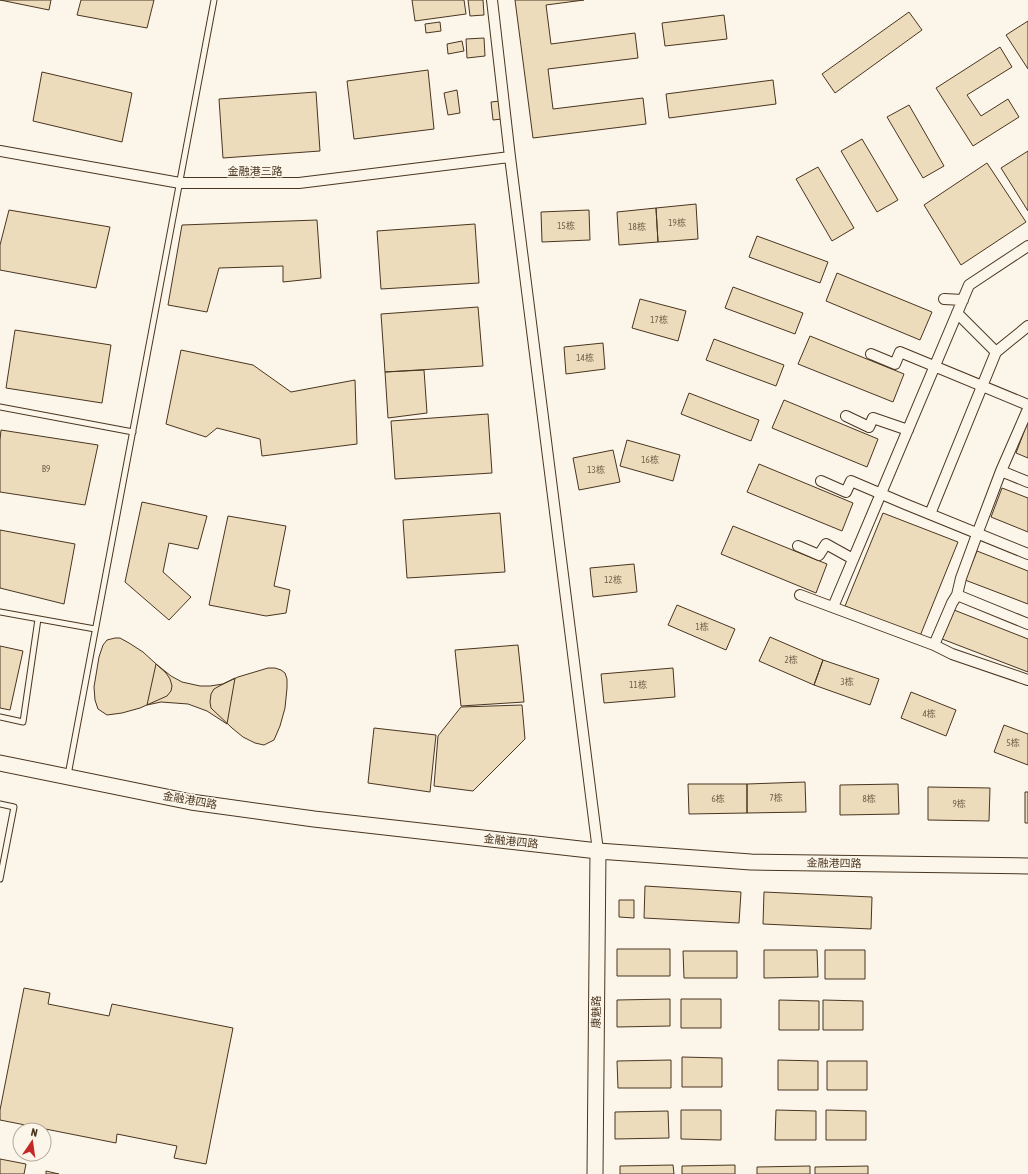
<svg xmlns="http://www.w3.org/2000/svg" width="1028" height="1174" viewBox="0 0 1028 1174" font-family="'Asap Condensed','Noto Sans SC',sans-serif">
	<rect width="100%" height="100%" fill="#fbf6e9"/>
	<path fill="#ecdcbc" stroke="#4a3520" d="M0 0H51L49 10Z
		M81 0H154L147 28 77 15Z
		M412 0H464L466 14 415 21Z
		M468 0H483L484 15 470 16Z
		M515 0H584L546 5 551 44 635 33 638 58 548 69 553 109 643 98 646 124 533 138Z
		M909 12 922 30 835 93 822 74Z
		M724 15 727 39 665 46 662 23Z
		M1028 21V69L1006 35Z
		M440 22 441 31 426 33 425 24Z
		M484 38 485 56 467 58 466 39Z
		M462 41 464 51 448 54 447 44Z
		M1000 47 1012 67 967 95 981 116 1008 99 1019 117 973 146 936 88Z
		M428 70 434 129 354 139 347 81Z
		M42 72 132 93 122 142 33 121Z
		M773 80 776 104 669 118 666 94Z
		M457 90 460 113 448 115 444 93Z
		M316 92 320 151 223 158 219 99Z
		M500 101 502 119 493 120 491 102Z
		M909 105 944 166 923 178 887 117Z
		M862 139 898 200 877 212 841 151Z
		M1028 151V211L1001 168Z
		M987 163 1026 222 961 265 924 205Z
		M818 167 854 228 832 241 796 179Z
		M696 204 698 239 658 242 656 208Z
		M656 208 658 242 619 245 617 212Z
		M9 210 110 227 96 288 0 270V245Z
		M589 210 590 240 542 242 541 212Z
		M317 220 321 278 283 282V266L219 268 207 312 168 305 182 225Z
		M475 224 479 283 381 289 377 231Z
		M757 236 828 262 820 283 749 257Z
		M837 273 932 312 920 340 826 301Z
		M733 287 803 313 795 334 725 308Z
		M640 299 686 311 678 341 632 328Z
		M478 307 483 366 385 372 381 314Z
		M15 330 111 345 102 403 6 388Z
		M810 336 904 374 893 402 798 364Z
		M714 339 784 365 776 386 706 360Z
		M603 343 605 369 566 374 564 347Z
		M181 350 253 365 291 392 355 380 357 444 262 456 260 439 217 428 206 437 166 424Z
		M424 370 427 413 388 418 385 372Z
		M689 393 759 420 751 441 681 414Z
		M784 400 878 439 867 467 772 428Z
		M488 414 492 473 395 479 391 421Z
		M1027 424H1028V458L1016 453Z
		M1 430 98 445 85 505 0 492V440Z
		M627 440 680 455 673 481 620 466Z
		M613 450 620 482 579 490 573 458Z
		M759 464 853 503 842 531 747 492Z
		M1002 488 1028 498V532L991 517Z
		M142 502 207 516 198 549 169 543 163 572 191 597 169 620 125 582Z
		M500 513 505 572 407 578 403 520Z
		M883 513 958 542 920 636 845 606Z
		M228 516 286 526 274 586 290 590 286 613 266 616 209 605Z
		M733 526 827 564 816 593 721 554Z
		M0 530 75 544 64 604 0 588Z
		M977 551 1028 571V604L965 580Z
		M634 564 637 592 593 597 590 568Z
		M677 605 735 629 726 650 668 625Z
		M954 610 1028 639V672L942 639Z
		M770 637 823 660 814 685 759 661Z
		M115 638H120L129 643 143 652 166 673 170 679 172 686 171 691 167 696 140 708 122 713 107 715 98 709 95 700 94 687 99 657 103 645 107 640Z
		M518 645 524 702 461 706 455 650Z
		M0 646 23 651 10 710 0 708Z
		M823 660 879 679 870 705 814 685Z
		M156 664 171 676 182 682 200 686H210L223 684 235 678 227 724 207 711 188 704 161 702 147 705Z
		M268 668H275L281 670 285 673 287 679V688L285 708 280 726 274 740 264 745 255 743 243 737 232 728 211 708 210 702 211 694 214 689 223 684 238 677Z
		M673 668 675 697 604 703 601 674Z
		M911 692 956 710 946 736 901 718Z
		M522 705 525 739 473 791 434 786 438 736 461 707Z
		M1004 725 1028 734V765L994 752Z
		M374 728 436 735 430 792 368 783Z
		M805 782 806 812 747 813V784Z
		M688 784H747V813L689 814Z
		M898 784 899 814 840 815V785Z
		M928 787 990 788 989 821 928 820Z
		M1025 792H1028V823H1025Z
		M645 886 741 892 739 923 644 918Z
		M764 892 872 897 871 929 763 924Z
		M619 900H634V918L619 917Z
		M617 949H670V976H617Z
		M764 950H817L818 977 764 978Z
		M825 950H865V979H825Z
		M683 951H737V978H684Z
		M24 988 50 993 48 1004 109 1016 112 1004 233 1028 206 1164 174 1158 177 1146 117 1134 116 1143 0 1120V1110Z
		M670 999V1026L617 1027V1000Z
		M681 999H721V1028H681Z
		M779 1000 819 1001V1030H779Z
		M823 1000 863 1001V1030H823Z
		M682 1057 722 1058V1087H682Z
		M671 1060V1088H618L617 1061Z
		M778 1060 818 1061V1090H778Z
		M827 1061H867V1090H827Z
		M681 1110H721V1140L681 1139Z
		M776 1110 816 1111V1140H775Z
		M826 1110 866 1111V1140H826Z
		M668 1111 669 1138 615 1139V1112Z
		M0 1159 26 1164 24 1174H0Z
		M673 1165 674 1174H620V1166Z
		M735 1165V1174H682V1166Z
		M810 1166V1174H757V1167Z
		M868 1166V1174H815V1167Z
		M46 1171 59 1174H46Z"/>
	<g fill="none" stroke-linecap="round" stroke-linejoin="round">
		<g stroke="#4a3520" stroke-width="7">
			<path id="lane" d="M0 407 133 432
				M0 612 95 629
				M0 717 23 722 38 619
				M68 775 214 0
				M0 804 14 807 0 879"/>
		</g>
		<g stroke="#4a3520" stroke-width="12">
			<path id="street" d="M492 0 510 157 598 851
				M0 151 180 183H299L510 157
				M944 299 963 300
				M957 313 996 352
				M871 354 895 364 900 352 1028 405
				M846 416 869 427 873 418 908 430
				M1001 471 1028 482
				M821 481 846 492 851 481 905 504 1028 554
				M930 514 996 352 1028 326
				M798 546 819 555 826 544 853 559
				M800 595 934 645 952 654 1028 680
				M957 595 1028 624
				M833 607 969 285 1028 246
				M934 645 952 603 957 595 961 578 979 529 1001 471 1028 409"/>
		</g>
		<g stroke="#4a3520" stroke-width="17">
			<path id="secondary" d="M0 763 191 802 314 819 598 851 751 862 1028 866
				M595 1174 598 851"/>
		</g>
		<use href="#lane" stroke="#fbf6e9" stroke-width="5"/>
		<use href="#street" stroke="#fbf6e9" stroke-width="10"/>
		<use href="#secondary" stroke="#fbf6e9" stroke-width="15"/>
	</g>
	<g text-anchor="middle" stroke-width="3" stroke-linejoin="round" paint-order="stroke">
		<g font-size="9" fill="#725f47">
			<text x="677" y="226">19栋</text>
			<text x="566" y="229">15栋</text>
			<text x="637" y="230">18栋</text>
			<text x="659" y="323">17栋</text>
			<text x="585" y="361">14栋</text>
			<text x="650" y="463">16栋</text>
			<text x="46" y="472">B9</text>
			<text x="596" y="473">13栋</text>
			<text x="613" y="583">12栋</text>
			<text x="702" y="630">1栋</text>
			<text x="791" y="663">2栋</text>
			<text x="847" y="685">3栋</text>
			<text x="638" y="688">11栋</text>
			<text x="929" y="717">4栋</text>
			<text x="1013" y="746">5栋</text>
			<text x="776" y="801">7栋</text>
			<text x="718" y="802">6栋</text>
			<text x="869" y="802">8栋</text>
			<text x="959" y="807">9栋</text>
		</g>
		<g font-size="11" fill="#4a3520" stroke="#fbf6e9">
			<text x="255" y="175">金融港三路</text>
			<text transform="translate(190 800) rotate(10)" y="4">金融港四路</text>
			<text transform="translate(511 841) rotate(6)" y="4">金融港四路</text>
			<text transform="translate(834 863) rotate(1)" y="4">金融港四路</text>
			<text transform="translate(596 1012) rotate(-89)" y="4">康魅路</text>
		</g>
	</g>
	<g transform="translate(32 1142) rotate(13)"><circle r="19" fill="#fbf6e9" stroke="#b4a999"/>
	<path d="M0-3L7 15L0 10L-7 15Z" fill="#c62828"/>
	<text y="-6" font-size="11" font-weight="bold" text-anchor="middle" fill="#4a3520">N</text>
	</g>
</svg>
